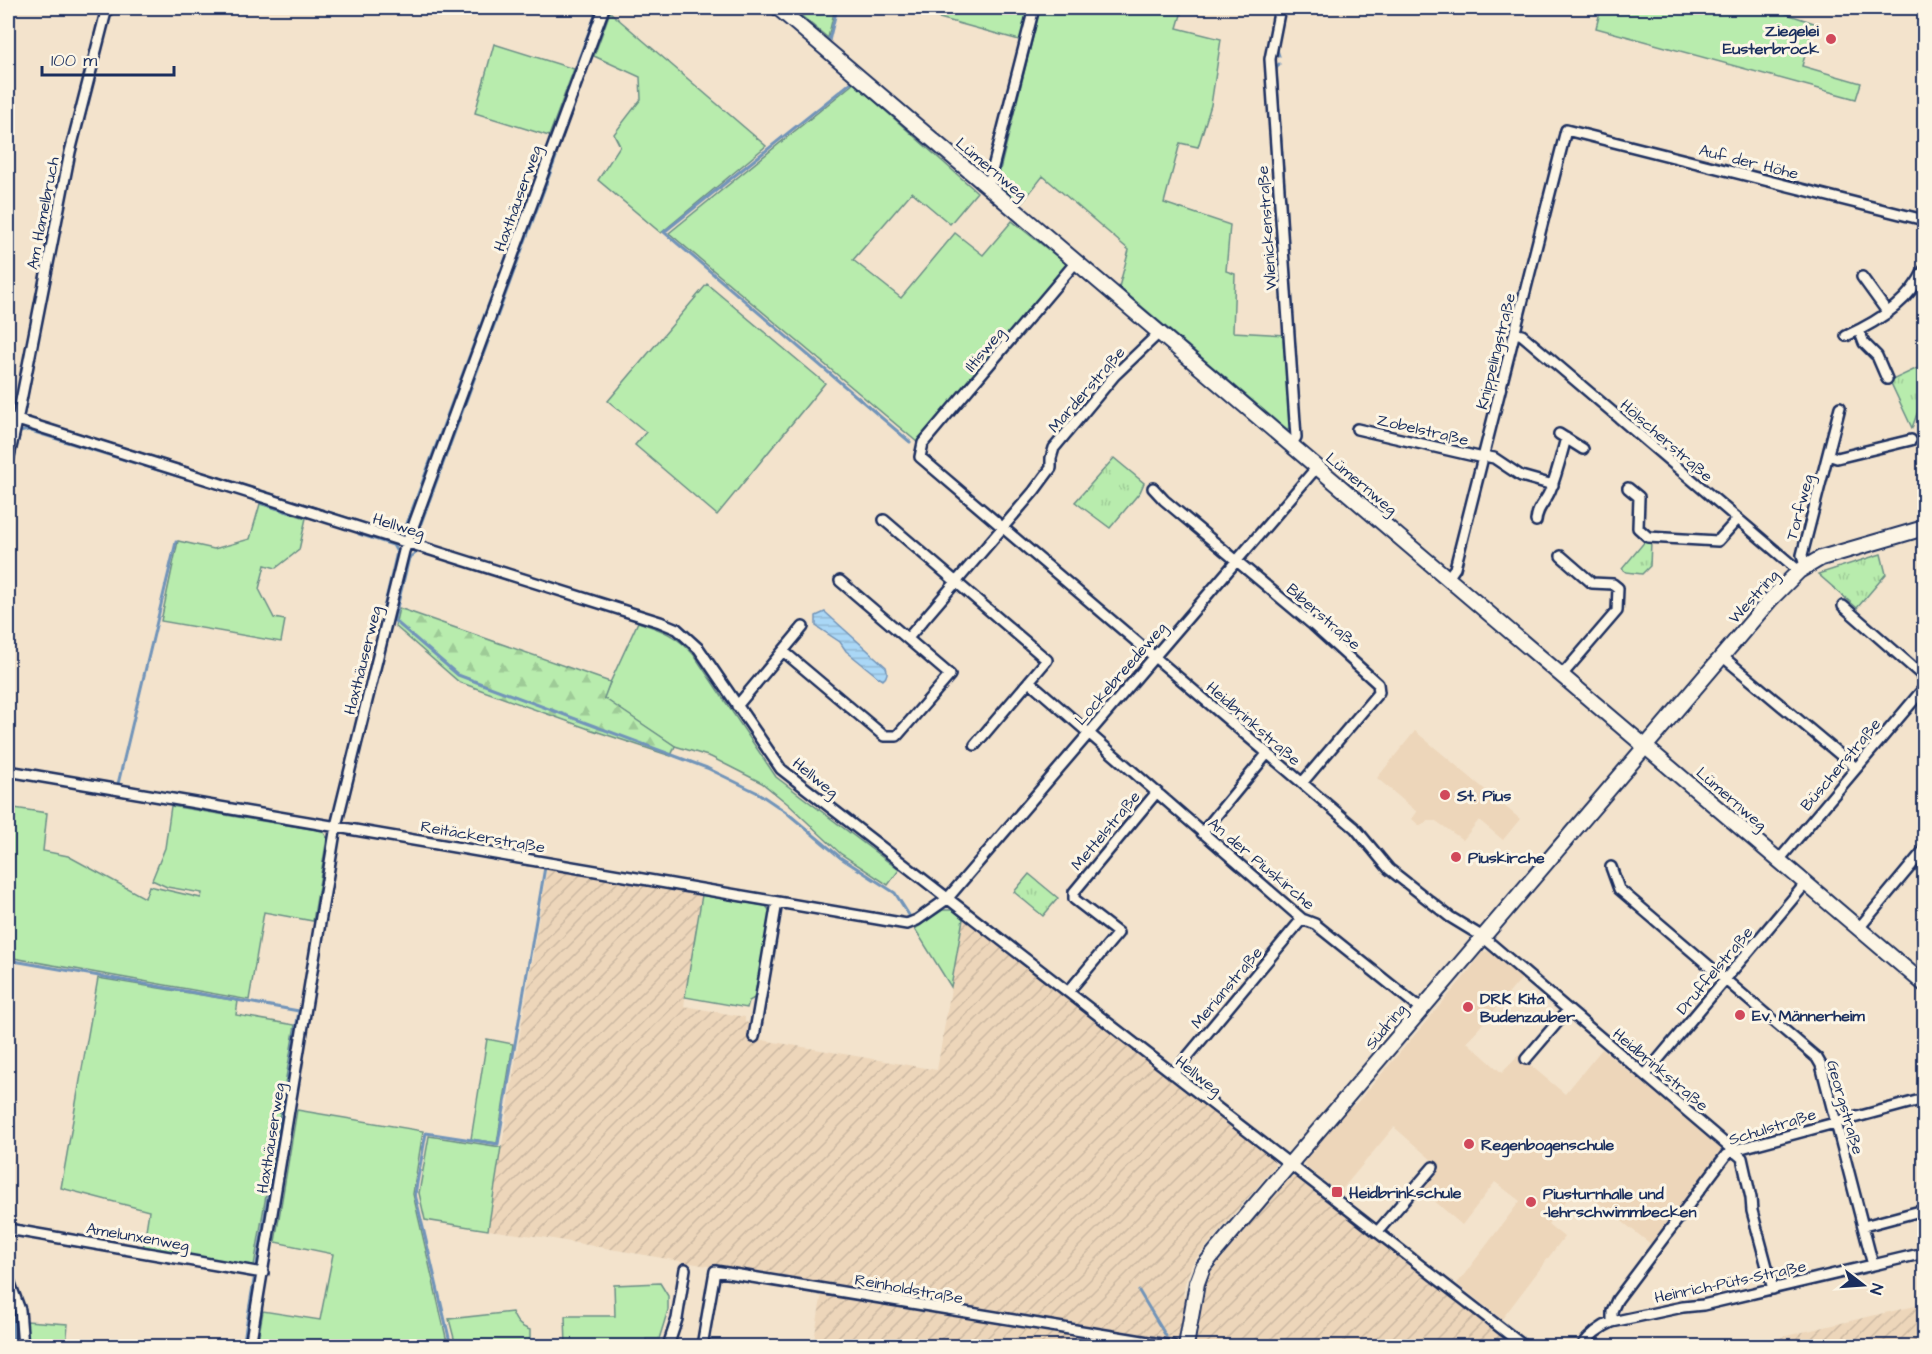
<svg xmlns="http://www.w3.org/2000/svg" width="1932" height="1354" viewBox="0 0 1932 1354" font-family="'Architects Daughter',sans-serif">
	<defs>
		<pattern id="industrial-furrows" width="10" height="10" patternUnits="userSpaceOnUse" patternTransform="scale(1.5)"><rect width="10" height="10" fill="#edd6ba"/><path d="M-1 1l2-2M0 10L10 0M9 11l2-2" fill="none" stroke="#cbb8a2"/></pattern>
		<pattern id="forest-firs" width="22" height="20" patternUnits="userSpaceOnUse" patternTransform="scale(1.5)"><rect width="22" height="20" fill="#b8ecad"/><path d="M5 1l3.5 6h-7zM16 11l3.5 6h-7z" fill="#9ecb97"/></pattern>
		<pattern id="park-tufts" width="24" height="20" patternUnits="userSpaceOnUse" patternTransform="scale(1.5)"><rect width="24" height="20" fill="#b8ecad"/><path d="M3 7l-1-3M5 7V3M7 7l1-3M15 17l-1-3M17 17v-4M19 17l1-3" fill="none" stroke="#9ecb97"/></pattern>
		<pattern id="water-rules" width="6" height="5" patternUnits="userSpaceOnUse" patternTransform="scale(1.5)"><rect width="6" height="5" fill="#aad7f6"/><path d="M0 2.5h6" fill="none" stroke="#92b9d5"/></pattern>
	</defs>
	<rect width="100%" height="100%" fill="#f3e3cc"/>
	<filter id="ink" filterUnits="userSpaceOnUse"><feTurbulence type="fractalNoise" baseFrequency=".0167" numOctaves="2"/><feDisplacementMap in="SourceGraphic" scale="12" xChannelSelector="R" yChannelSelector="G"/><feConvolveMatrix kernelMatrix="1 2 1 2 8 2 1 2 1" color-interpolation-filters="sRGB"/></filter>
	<g filter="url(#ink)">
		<path fill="#edd6ba" d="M1415 731 1520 819 1503 840 1479 820 1463 840 1436 821H1428L1420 826 1412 819 1417 812 1377 778Z
			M1490 951 1522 978 1467 1042 1502 1073 1518 1055 1565 1094 1602 1049 1724 1151 1652 1245 1577 1186 1548 1224 1564 1237 1502 1319 1457 1284 1520 1201 1495 1182 1462 1225 1423 1191 1441 1168 1394 1127 1339 1193 1305 1166 1304 1161 1346 1110 1356 1104 1469 971 1482 952Z"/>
		<path fill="url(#industrial-furrows)" d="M547 868 702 895 684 1006 745 1017V1022L753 1024 751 1038 937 1070 963 919 1274 1160 1275 1166 1193 1262 1185 1283 1183 1296 1187 1297 1180 1337 1173 1342 823 1286 542 1237 488 1230Z
			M1297 1176 1375 1237 1516 1346H1194L1204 1290 1210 1272 1289 1177Z
			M822 1293 1087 1337 1086 1346H813Z
			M1924 1304V1346H1743L1880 1314Z"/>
		<path fill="#b8ecad" stroke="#6a8e86" stroke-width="1.5" d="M792 8H835L828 38Z
			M903 8H1032L1023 41Z
			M1040 8H1183L1177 28 1221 39 1211 105 1198 147 1180 143 1164 203 1230 225 1226 271 1235 274 1233 332 1286 335 1291 428 1287 430 1119 287 1129 250 1043 176 1021 204 1001 187 998 178Z
			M1601 8H1769L1814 23 1802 66 1861 83 1856 99 1596 28Z
			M610 12 766 146 661 233 598 180 620 146 614 134 641 99 640 77 594 56Z
			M494 44 574 69 549 136 475 113Z
			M854 83 977 192 950 224 912 192 853 260 901 298 955 233 983 255 1012 221 1069 266 922 438 917 442 669 233Z
			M707 284 825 383 717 515 635 445 646 432 608 401Z
			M260 504 306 518 299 550 276 568 265 565 259 589 274 618 285 620 281 642 161 621 178 541 214 549 250 539Z
			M638 622C662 630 677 635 694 655L776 777 899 870 888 885 841 854 788 804 762 783 711 757 675 746 603 698Z
			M171 806 323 831 327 838 313 921 264 912 249 1000 8 957V807L47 813 43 851 68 856 145 898 149 886 201 898 202 893 167 887 152 880 165 848Z
			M702 895 766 906 772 914 758 996 749 1001 747 1008 685 997Z
			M943 910H953L963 919 951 987 915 929Z
			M98 978 238 1001 236 1015 295 1025 254 1266 143 1249 149 1211 61 1188Z
			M487 1039 513 1044 497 1143 471 1139Z
			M297 1110 423 1131 413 1194 448 1346H257L263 1311 320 1320 333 1254 275 1242Z
			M429 1136 501 1147 488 1230 425 1220 419 1193Z
			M660 1283 668 1296V1310L659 1339H646V1346H566L565 1316H615L614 1285Z
			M512 1312C516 1322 519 1326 530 1330V1346H456L449 1319Z
			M26 1321 68 1324 66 1346H27Z"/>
		<path fill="url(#forest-firs)" stroke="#6a8e86" stroke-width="1.5" d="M399 608 610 682 604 698 675 746 671 756 589 729 459 682 395 626Z"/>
		<path fill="url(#park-tufts)" stroke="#6a8e86" stroke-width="1.5" d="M1922 366 1924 368V394L1912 428 1890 381Z
			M1114 458 1144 483 1140 492 1110 528 1075 502Z
			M1646 540 1651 541 1650 566 1642 574 1626 572 1622 569Z
			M1881 554 1886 574 1857 608 1818 574Z
			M1029 874 1058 898 1043 916 1014 892Z"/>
		<path fill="url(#water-rules)" stroke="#7194b9" stroke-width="1.5" d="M825 612 886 667C888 672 888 676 883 680L878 677 846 651 840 642 816 626V616Z"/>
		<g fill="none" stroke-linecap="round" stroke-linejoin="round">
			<path stroke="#7194b9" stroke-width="3" d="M1281 23 1285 8
				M829 41 837 8
				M1276 47 1279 56
				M578 61 598 8
				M1279 64 1276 69 1296 362
				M853 81 664 232 910 442
				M73 157 112 8
				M1001 189 996 179 1020 80
				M1516 310 1521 291
				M24 413 37 341
				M34 420 395 533
				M8 426 9 436
				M20 432 28 430 187 479
				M8 482 20 432
				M261 503 292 513
				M405 529 514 236
				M359 534 393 545 397 552 384 608
				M420 542 417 534 556 157
				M417 552 409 558 394 620 458 675 707 768 758 793 786 812 841 858 895 893 909 915
				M118 784 176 542
				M172 804 286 823
				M462 853 528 865
				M8 960 299 1011 257 1264
				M1139 1291 1166 1336
				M8 1299 12 1316 14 1346
				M243 1346 254 1280
				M451 1346 415 1194 426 1133 498 1144 545 867"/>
			<g stroke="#1b2f5e" stroke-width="14">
				<path id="street" d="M1280 8 1270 59 1296 437 1291 445
					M988 187 1034 8
					M1076 262 923 443 920 457 1355 828 1389 869 1450 917 1483 937 1742 1158 1751 1198 1752 1211 1773 1289
					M1862 277 1888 313
					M1859 330 1864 343 1877 356 1887 379
					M1515 333 1522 335 1799 571
					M1846 336C1878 322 1909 302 1924 270
					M8 417 660 622 677 629 699 649 781 769 1524 1346
					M1357 429 1483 458
					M1559 434 1583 449
					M1828 455 1837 458 1911 440
					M1484 456 1494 458 1521 476 1553 485
					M8 461 17 421 70 152 107 8
					M1153 488 1164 500 1313 625 1378 684 1379 692 1302 783
					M1628 488 1639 497 1638 528 1648 537 1718 541 1737 520
					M884 520 1047 660 975 745
					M1536 521C1537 507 1545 503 1550 491 1557 474 1561 456 1566 438
					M1561 556 1592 583 1613 584 1618 588 1617 611 1562 675
					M1805 566 1802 555 1840 407
					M1448 578 1455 568 1566 130 1924 220
					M1843 606 1924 677
					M908 638 1034 491 1051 468V458L1054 448 1114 376 1159 333
					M783 651 884 736H897L950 675 840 581
					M1722 656 1856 768
					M1029 681 1302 919 1315 924 1421 1009
					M737 706 803 627
					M8 771 907 924 917 920 947 899 1317 467
					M1202 833 1267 754
					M1779 860 1924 688
					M1611 867 1619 889 1817 1058 1821 1065 1873 1265
					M1859 928 1924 850
					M1068 992 1118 933 1074 899V892L1157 792
					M754 1037 777 902
					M1526 1059 1568 1010
					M1173 1074 1302 919
					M1645 1075 1806 883
					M1864 1226 1924 1210
					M8 1229 263 1273
					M1378 1231 1433 1167
					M8 1278 20 1310 23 1346
					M1612 1322V1311L1617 1300 1726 1155 1734 1150 1924 1099
					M250 1346 336 826 404 551 604 8
					M668 1346 677 1319 685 1269
					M702 1346 715 1271 1173 1346
					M1582 1346C1590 1335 1598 1328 1612 1322L1683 1307 1703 1305 1924 1253"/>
			</g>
			<g stroke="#1b2f5e" stroke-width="18">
				<path id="secondary" d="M778 8 1924 984
					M1186 1346 1197 1283 1203 1267 1215 1252 1770 600 1799 571 1821 558 1924 528"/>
			</g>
			<use href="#street" stroke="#fcf5e5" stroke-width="9"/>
			<use href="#secondary" stroke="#fcf5e5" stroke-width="14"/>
		</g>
	</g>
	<g fill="#d1495b" stroke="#fcf5e5" stroke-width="2">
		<circle cx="1831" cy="39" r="6"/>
		<circle cx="1445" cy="795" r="6"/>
		<circle cx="1456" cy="857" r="6"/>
		<circle cx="1468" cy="1007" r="6"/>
		<circle cx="1740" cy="1015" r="6"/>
		<circle cx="1469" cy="1144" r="6"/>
		<rect x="1331" y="1186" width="12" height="12" rx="3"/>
		<circle cx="1531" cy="1202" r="6"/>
	</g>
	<g text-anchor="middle" stroke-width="6" stroke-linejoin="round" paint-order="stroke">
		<g font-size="16" font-weight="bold" fill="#1b2f5e" stroke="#fcf5e5" text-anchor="start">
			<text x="1819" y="36" text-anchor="end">Ziegelei<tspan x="1819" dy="18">Eusterbrock</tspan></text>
			<text x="1457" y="801">St. Pius</text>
			<text x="1468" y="863">Piuskirche</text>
			<text x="1480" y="1004">DRK Kita<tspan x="1480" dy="18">Budenzauber</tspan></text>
			<text x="1752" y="1021">Ev. Männerheim</text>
			<text x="1481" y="1150">Regenbogenschule</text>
			<text x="1349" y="1198">Heidbrinkschule</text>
			<text x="1543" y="1199">Piusturnhalle und<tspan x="1543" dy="18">-lehrschwimmbecken</tspan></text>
		</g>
		<g font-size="16" fill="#1b2f5e" stroke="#fcf5e5">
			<text transform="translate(1749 161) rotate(14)" y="6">Auf der Höhe</text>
			<text transform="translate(992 168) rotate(40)" y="6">Lümernweg</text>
			<text transform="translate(517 198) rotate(-70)" y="6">Haxthäuserweg</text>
			<text transform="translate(42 213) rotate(-79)" y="6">Am Hamelbruch</text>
			<text transform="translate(1266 228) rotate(-94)" y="6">Wienickenstraße</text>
			<text transform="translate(984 349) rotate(-50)" y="6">Iltisweg</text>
			<text transform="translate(1495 351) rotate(-76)" y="6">Knippelingstraße</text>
			<text transform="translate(1086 389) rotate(-49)" y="6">Marderstraße</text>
			<text transform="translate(1423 429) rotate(13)" y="6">Zobelstraße</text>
			<text transform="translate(1667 440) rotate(41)" y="6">Hölscherstraße</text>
			<text transform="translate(1362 483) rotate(40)" y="6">Lümernweg</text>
			<text transform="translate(1799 507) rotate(-75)" y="6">Torfweg</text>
			<text transform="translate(399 525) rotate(17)" y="6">Hellweg</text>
			<text transform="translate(1753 596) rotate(-48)" y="6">Westring</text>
			<text transform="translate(1324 616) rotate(41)" y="6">Biberstraße</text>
			<text transform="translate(362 660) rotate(-76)" y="6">Haxthäuserweg</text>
			<text transform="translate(1120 673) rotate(-49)" y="6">Lockebreedeweg</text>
			<text transform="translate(1254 723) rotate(41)" y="6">Heidbrinkstraße</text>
			<text transform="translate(1840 764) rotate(-50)" y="6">Büscherstraße</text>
			<text transform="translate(816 777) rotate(39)" y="6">Hellweg</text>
			<text transform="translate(1732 798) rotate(41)" y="6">Lümernweg</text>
			<text transform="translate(1105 830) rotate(-50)" y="6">Mettelstraße</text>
			<text transform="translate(483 836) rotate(10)" y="6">Reitäckerstraße</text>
			<text transform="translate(1262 863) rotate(40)" y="6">An der Piuskirche</text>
			<text transform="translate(1714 970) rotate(-50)" y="6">Druffelstraße</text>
			<text transform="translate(1226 987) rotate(-50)" y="6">Merianstraße</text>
			<text transform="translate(1385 1026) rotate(-50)" y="6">Südring</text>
			<text transform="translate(1661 1069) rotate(40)" y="6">Heidbrinkstraße</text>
			<text transform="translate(1199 1075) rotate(38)" y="6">Hellweg</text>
			<text transform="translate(1846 1107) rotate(74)" y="6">Georgstraße</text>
			<text transform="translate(1772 1126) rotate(-17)" y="6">Schulstraße</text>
			<text transform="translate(270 1138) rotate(-81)" y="6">Haxthäuserweg</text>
			<text transform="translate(138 1236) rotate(10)" y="6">Amelunxenweg</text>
			<text transform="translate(1730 1281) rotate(-12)" y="6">Heinrich-Püts-Straße</text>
			<text transform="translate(909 1288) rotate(10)" y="6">Reinholdstraße</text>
		</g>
	</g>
	<rect width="1932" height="1354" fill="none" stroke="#fcf5e5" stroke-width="30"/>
	<rect x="15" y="15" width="1902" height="1324" fill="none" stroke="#1b2f5e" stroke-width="2" filter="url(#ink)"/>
	<g transform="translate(1863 1285) rotate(107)" stroke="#fcf5e5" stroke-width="4.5" paint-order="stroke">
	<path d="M0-4.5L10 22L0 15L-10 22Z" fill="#1b2f5e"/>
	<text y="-9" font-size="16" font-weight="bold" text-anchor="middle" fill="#1b2f5e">N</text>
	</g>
	<path d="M42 66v9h132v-9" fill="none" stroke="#1b2f5e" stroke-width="3"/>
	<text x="51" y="66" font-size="18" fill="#1b2f5e" stroke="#fcf5e5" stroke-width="4.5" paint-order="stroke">100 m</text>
</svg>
